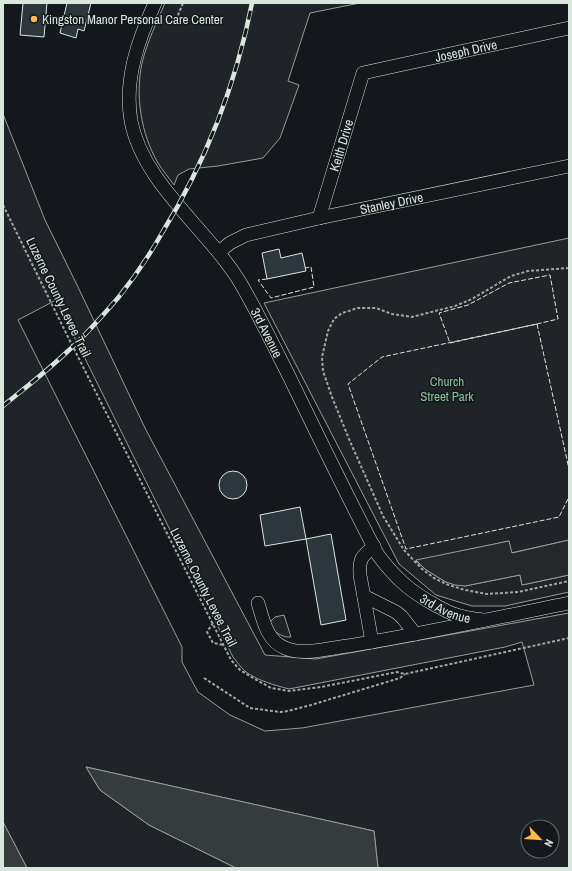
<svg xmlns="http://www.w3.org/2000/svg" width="572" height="871" viewBox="0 0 572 871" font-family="'Archivo Narrow',sans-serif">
	<rect width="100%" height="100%" fill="#14181c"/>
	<path fill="#202428" stroke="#939e99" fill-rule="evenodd" d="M165 3H360L310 13 288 81 299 85 280 138 263 158 218 166 189 169 178 175 174 185C169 178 163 171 158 163 141 134 135 96 142 63 147 42 157 22 165 3Z
		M3 114 45 220 78 287 145 428 265 655 316 659 569 613V868H378L374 831 86 767 100 790 149 825 236 868H27L3 822ZM56 300 233 657C237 662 241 668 246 672 259 681 274 685 289 689L505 647 522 642 534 685 302 728 265 731 230 715 198 692 182 662V647L18 320ZM528 827H552V851H528Z
		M569 238V540L511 553 509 541 416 561 425 569 436 576 446 582 465 586 520 575 522 585 569 575V592L505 606H472L436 595 399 564 264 303Z
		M284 615 291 637C284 638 277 633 271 629L270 622 275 617Z"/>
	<path fill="#24282b" stroke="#939e99" d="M569 540V575L522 585 520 575 465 586 455 585 446 582 436 576 425 569 416 560 509 541 512 553Z"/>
	<path fill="#363b3e" stroke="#939e99" d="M86 767 374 831 378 868H236L149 825 100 790Z
		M3 822 27 868H3Z"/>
	<path fill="#2c363c" stroke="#d8e6dc" d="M23 3H47L44 37 20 35Z
		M67 3H91L84 31 78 29 76 38 60 33Z
		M279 249 281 258 302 253 306 271 267 279 262 253Z
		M219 485a14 14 0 1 1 28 0a14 14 0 1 1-28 0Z
		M300 507 306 539 265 546 260 515Z
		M331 534 346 620 321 625 306 539Z"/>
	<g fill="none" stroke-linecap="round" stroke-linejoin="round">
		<g stroke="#d8e6dc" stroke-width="14">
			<g id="minor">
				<path id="s1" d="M155 3C138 40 124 79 131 121 143 184 209 230 241 284 258 313 273 345 289 376 318 436 347 496 378 555 396 579 411 592 437 606 441 608 446 611 451 613 461 617 473 619 484 620"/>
				<path id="s2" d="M319 218 363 73 569 28"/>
				<path id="s3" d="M219 252 230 243 246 235 319 218 569 166"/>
				<path d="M364 596 396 612 402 617 415 634"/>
				<path d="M258 603C263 620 267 641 285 648 303 656 329 648 348 646 422 634 496 618 569 603"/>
				<path d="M372 642 360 575C359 559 361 557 374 546"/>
			</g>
		</g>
		<path stroke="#9da8a2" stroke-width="2" stroke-dasharray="3 2" stroke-linecap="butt" d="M176 20 183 3
			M3 205 70 341 231 660 240 670 253 678 271 688 289 691 321 687 397 672 405 674 569 638
			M569 268 528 271 511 276 472 299 455 306 412 317 392 314 376 308H357L349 311 342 313 334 319 328 331 322 357 323 371 332 397 349 439 383 516 404 550 422 569 434 578 446 584 465 590 487 594 518 592 569 581
			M213 623 207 632 213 643 224 645
			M204 678 250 708 280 712 288 711 311 705 400 678 405 674"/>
		<use href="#minor" stroke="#14181c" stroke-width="13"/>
		<g stroke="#d8e6dc" stroke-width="4.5">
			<path id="rail" d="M3 406C25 388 47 371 68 351 86 335 102 316 118 298 134 278 149 256 162 233 205 163 236 84 252 3"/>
		</g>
		<use href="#rail" stroke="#14181c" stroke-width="3" stroke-dasharray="9" stroke-linecap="butt"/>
		<path stroke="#d8e6dc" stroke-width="1" stroke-dasharray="5 2" stroke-linecap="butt" d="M267 279 258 280 271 298 314 287 311 267 305 268
			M537 324 450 343 439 313 468 305 509 283 550 275 558 319 537 324 382 357 348 384 406 549 559 517 569 497
			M537 324 569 469"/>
	</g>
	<circle fill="#ffb74d" stroke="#14181c" stroke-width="1.5" cx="34" cy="19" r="4"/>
	<g text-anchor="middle" stroke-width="3" stroke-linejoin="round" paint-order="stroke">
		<g font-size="13" fill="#d8e6dc" stroke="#14181c" text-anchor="start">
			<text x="42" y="24">Kingston Manor Personal Care Center</text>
		</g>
		<g font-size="13" fill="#d8e6dc" stroke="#14181c">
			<text dy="5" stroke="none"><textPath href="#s2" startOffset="257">Joseph Drive</textPath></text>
			<text dy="5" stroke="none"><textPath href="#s2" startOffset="76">Keith Drive</textPath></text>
			<text dy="5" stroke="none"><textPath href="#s3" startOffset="181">Stanley Drive</textPath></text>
			<text transform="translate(59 297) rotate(64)" y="5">Luzerne County Levee Trail</text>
			<text dy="5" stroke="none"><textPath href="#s1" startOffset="376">3rd Avenue</textPath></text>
			<text transform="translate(204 587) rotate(63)" y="5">Luzerne County Levee Trail</text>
			<text dy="5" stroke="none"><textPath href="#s1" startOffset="712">3rd Avenue</textPath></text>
		</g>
		<g font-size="13" fill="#8ac095" stroke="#14181c">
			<text x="447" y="386">Church<tspan x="447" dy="15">Street Park</tspan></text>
		</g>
	</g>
	<rect width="572" height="871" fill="none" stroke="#d8e6dc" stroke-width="8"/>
	<g transform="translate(540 839) rotate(115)"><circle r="19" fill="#14181c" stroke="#626a69"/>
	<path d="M0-3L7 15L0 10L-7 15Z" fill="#ffb74d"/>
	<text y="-6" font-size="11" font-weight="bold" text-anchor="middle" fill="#d8e6dc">N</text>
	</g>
</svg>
